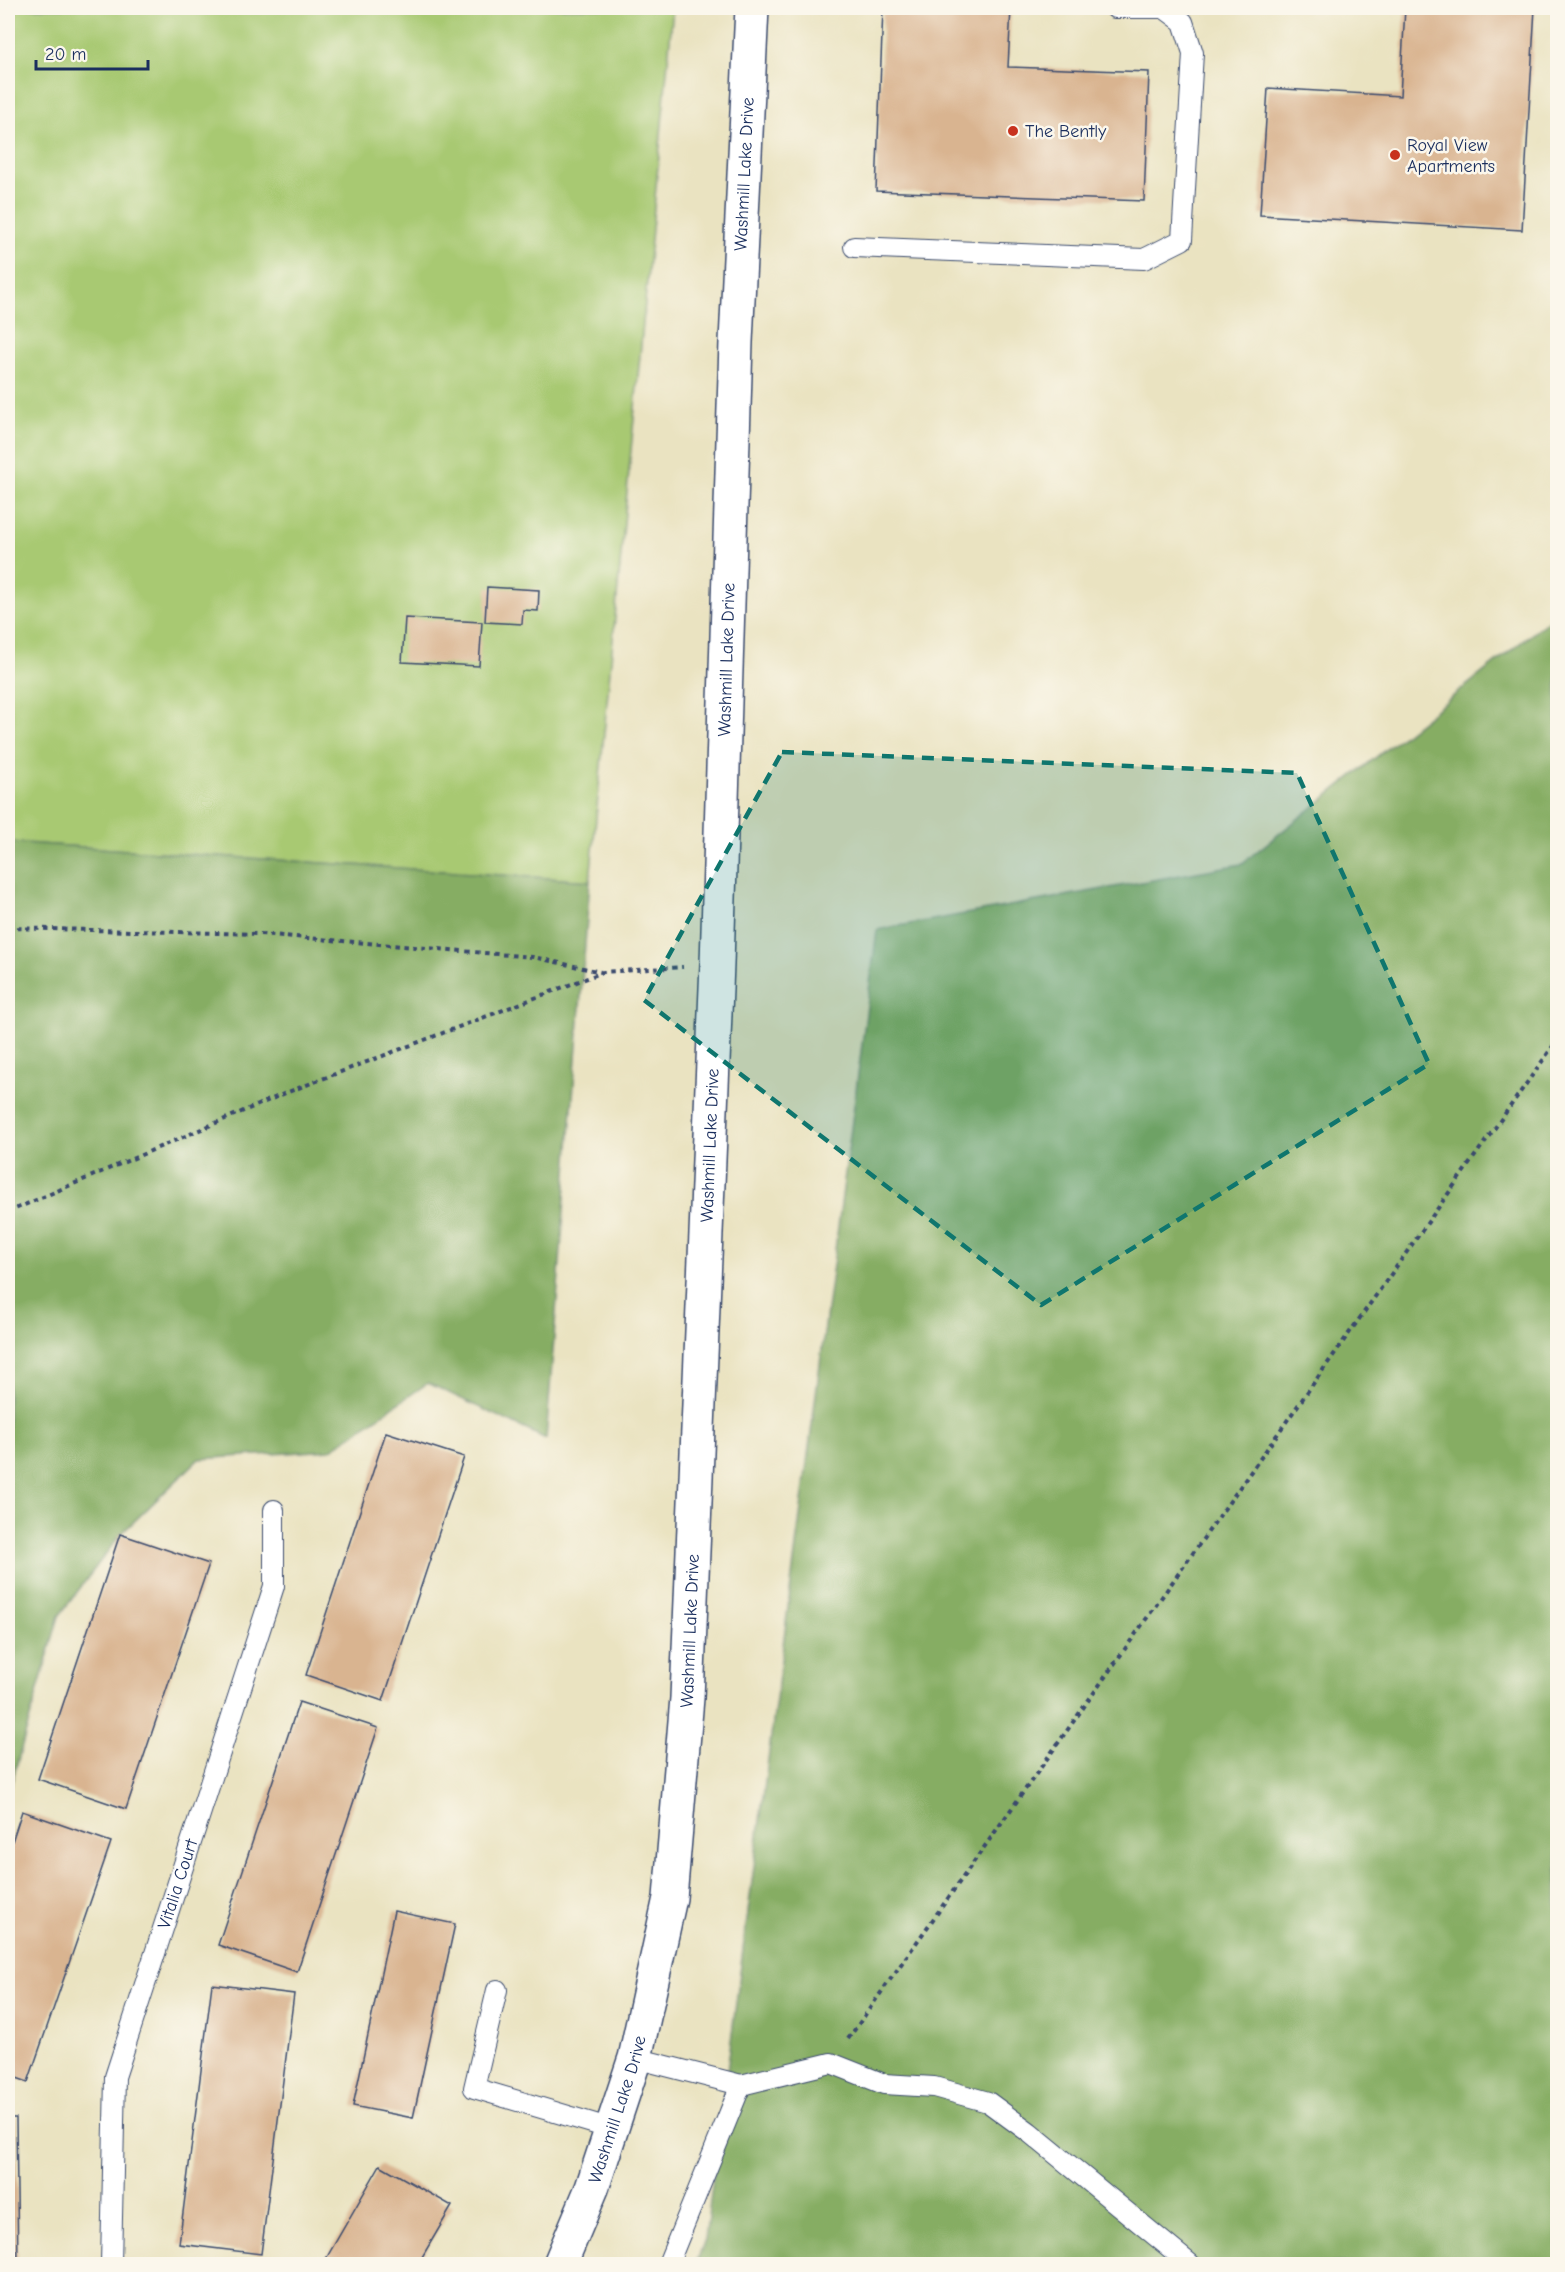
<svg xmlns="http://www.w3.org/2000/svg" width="1565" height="2272" viewBox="0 0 1565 2272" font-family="'Comic Neue',sans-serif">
	<rect width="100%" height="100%" fill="#fbf7ec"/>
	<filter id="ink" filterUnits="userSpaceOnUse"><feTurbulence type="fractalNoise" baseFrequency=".0167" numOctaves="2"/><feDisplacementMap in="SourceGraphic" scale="12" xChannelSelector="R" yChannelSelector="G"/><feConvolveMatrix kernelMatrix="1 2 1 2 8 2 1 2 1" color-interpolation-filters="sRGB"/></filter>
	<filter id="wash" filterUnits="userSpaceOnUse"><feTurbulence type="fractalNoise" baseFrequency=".008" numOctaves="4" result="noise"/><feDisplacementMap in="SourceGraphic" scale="24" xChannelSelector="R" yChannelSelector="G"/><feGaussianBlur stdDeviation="1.35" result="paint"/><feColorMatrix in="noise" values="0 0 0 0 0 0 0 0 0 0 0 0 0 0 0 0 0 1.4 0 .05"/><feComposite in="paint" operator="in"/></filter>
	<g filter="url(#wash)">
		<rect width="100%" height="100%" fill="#eae3c1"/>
		<path fill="#a8c972" stroke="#627c68" stroke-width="1.5" d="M8 8H673L590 881 8 842Z"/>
		<path fill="#86ad64" stroke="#506e61" stroke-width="1.5" d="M1557 614V2264H696L705 2239 877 930 1241 864Z
			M8 842 590 881 546 1439 428 1383 330 1450 199 1459 120 1535 59 1616 8 1795Z"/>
		<g id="blocks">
			<path fill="#d9b490" d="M883 8H1011L1008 67 1149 72 1144 201 876 191Z
				M1405 8H1535L1522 230 1260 215 1268 88 1400 96Z
				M487 587 539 590 538 611 523 610 522 624 485 622Z
				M405 618 482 622 479 666 402 662Z
				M386 1432 464 1457 383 1701 306 1675Z
				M120 1534 209 1564 126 1809 38 1779Z
				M299 1702 378 1728 297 1972 218 1945Z
				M22 1811 111 1842 28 2082 8 2075V1854Z
				M394 1911 455 1924 413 2118 353 2106Z
				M212 1984 294 1994 261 2254 179 2244Z
				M8 2118H16L18 2264H8Z
				M380 2165 452 2206 418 2264H323Z"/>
		</g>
	</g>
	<g filter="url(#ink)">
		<use href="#blocks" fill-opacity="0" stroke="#3a4a6d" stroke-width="1.5"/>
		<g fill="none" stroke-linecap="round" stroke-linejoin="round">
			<g stroke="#3a4a6d" stroke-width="22">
				<g id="service">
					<path d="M1115 8H1164"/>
					<path d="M854 247 1144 259 1182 240 1193 53 1183 22 1164 8"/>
					<path d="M497 1990 474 2088 612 2129"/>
					<path d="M635 2058 741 2085 668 2264"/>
					<path d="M741 2085 831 2063 884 2084 934 2087 988 2102 1029 2132 1190 2264"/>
					<path id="s1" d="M111 2264 115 2077 274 1586V1510"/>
				</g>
			</g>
			<g stroke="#3a4a6d" stroke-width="36">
				<g id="tertiary">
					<path id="s2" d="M560 2264 592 2188 635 2058 670 1898 687 1698 717 964 736 342 752 8"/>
				</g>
			</g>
			<path stroke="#3a4a6d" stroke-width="4" stroke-dasharray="4.5 4.5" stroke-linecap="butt" d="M8 928 260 934 533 957 601 972
				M8 1212 288 1092 603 972 683 967
				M848 2039 1558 1039"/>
			<use href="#service" stroke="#fff" stroke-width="20"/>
			<use href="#tertiary" stroke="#fff" stroke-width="33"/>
		</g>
	</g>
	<path fill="#0f766e" fill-opacity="0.2" stroke="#0f766e" stroke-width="4.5" stroke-dasharray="12 8" stroke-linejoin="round" d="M782 752 1297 773 1429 1064 1041 1305 644 1000Z"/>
	<g fill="#c8321e" stroke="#fbf7ec" stroke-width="2">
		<circle cx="1013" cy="131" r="6"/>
		<circle cx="1395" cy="155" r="6"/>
	</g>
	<g text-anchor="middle" stroke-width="5" stroke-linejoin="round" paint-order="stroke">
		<g font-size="18" fill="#1b2f5e" stroke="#fbf7ec" text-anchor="start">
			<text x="1025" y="137">The Bently</text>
			<text x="1407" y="151">Royal View<tspan x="1407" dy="21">Apartments</tspan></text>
		</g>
		<g font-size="18" fill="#1b2f5e" stroke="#fbf7ec">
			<text dy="6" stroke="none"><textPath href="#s2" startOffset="2109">Washmill Lake Drive</textPath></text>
			<text dy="6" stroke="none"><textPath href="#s2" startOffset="1623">Washmill Lake Drive</textPath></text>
			<text dy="6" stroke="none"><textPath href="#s2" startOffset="1137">Washmill Lake Drive</textPath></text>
			<text dy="6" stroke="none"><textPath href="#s2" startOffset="651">Washmill Lake Drive</textPath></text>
			<text dy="6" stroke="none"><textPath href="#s1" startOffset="390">Vitalia Court</textPath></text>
			<text dy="6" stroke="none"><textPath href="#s2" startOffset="165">Washmill Lake Drive</textPath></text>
		</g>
	</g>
	<rect width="1565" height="2272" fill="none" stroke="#fbf7ec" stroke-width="30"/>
	<path d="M36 60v9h112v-9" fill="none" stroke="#1b2f5e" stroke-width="3"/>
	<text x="45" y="60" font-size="18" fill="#1b2f5e" stroke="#fbf7ec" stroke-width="4.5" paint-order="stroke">20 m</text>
</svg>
